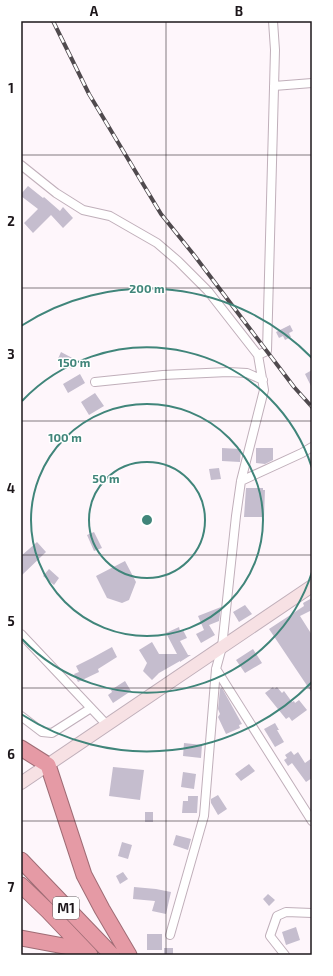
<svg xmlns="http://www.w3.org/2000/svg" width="333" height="976" viewBox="0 0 333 976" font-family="'Exo 2',sans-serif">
	<rect width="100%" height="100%" fill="#fef6fb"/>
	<path fill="#c5bdce" d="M28 186 43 198 44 197 60 211 63 207 73 218 63 228 51 215 33 233 24 223 38 209 21 196V194Z
		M290 325 293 331 289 333 291 337 285 340 283 336 279 338 276 332Z
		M61 352 76 360 72 369 57 361Z
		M312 370V388L305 374Z
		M80 374 85 383 68 393 63 384Z
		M95 393 104 406 89 415 81 402Z
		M222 448 241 449 240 462 222 461Z
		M256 448H273V460L265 464 256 463Z
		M219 468 221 479 211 480 209 469Z
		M246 488H263V490H265L264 517H244Z
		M94 532 102 548 94 551 87 535Z
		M37 542 46 552 21 576V556Z
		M125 561 136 582 129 600 122 603 107 598 96 576Z
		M49 569 59 578 54 585 43 576Z
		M312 598V610L300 616 312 635V693L269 629 304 606 303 603Z
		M245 605 252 614 239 622 233 612Z
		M221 607 219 621 209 625 215 635 201 643 196 634 204 630 198 616Z
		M179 627 180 631 183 630 187 638 180 641 188 655H191L180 662V661L159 673 152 680 143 671 147 663 139 650 152 642 159 654H177L166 633Z
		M112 647 117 657 98 669 99 672 78 682 74 674 79 672 76 666 92 658Z
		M253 649 262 663 245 673 236 660Z
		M125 681 131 691 113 703 108 695 112 692 111 690Z
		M273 687 274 689 277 687 282 693 284 691 292 702 294 701 295 703 299 700 307 710 292 721 289 717 286 719 265 693Z
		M222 688 242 724 239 725 240 728 226 734 218 717 220 714 218 709 220 689Z
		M275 723 279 730H277L284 742 275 747 264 729Z
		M184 743 202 745 201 758 183 756Z
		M291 751 294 755 298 752 305 763 312 758V778L306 782 292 763 288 766 284 760 287 758 285 755Z
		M249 764 255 771 241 781 235 774Z
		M113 767 144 770 140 800 109 796Z
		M183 772 196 774 194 789 181 787Z
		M218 795 227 809 218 815 211 803V799Z
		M188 796H198L197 813H182L183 801H188Z
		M145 812H153V822H145Z
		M176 835 191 839 188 850 173 845Z
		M122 842 132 845 128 859 118 856Z
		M123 872 128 879 120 884 116 876Z
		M134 887 156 889 171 892 166 914 152 911 155 901 133 899Z
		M268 894 275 900 269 906 263 899Z
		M296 927 300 940 286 945 282 932Z
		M147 934H162V950H147Z
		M164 948H173V955H164Z"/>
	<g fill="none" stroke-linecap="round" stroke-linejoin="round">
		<g stroke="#c0afba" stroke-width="10">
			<path id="minor" d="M274 86 312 83
				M21 165 56 193 83 210 110 216 157 243 178 261 208 291 258 355
				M95 382 163 375 228 372 247 373 263 380
				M241 481 302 453 312 447
				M21 634 107 725
				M216 669 312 821
				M21 716 42 732 52 733 91 708
				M170 935 204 816 216 669 222 647 236 516 241 481 264 390 258 355 267 351 275 50 273 21
				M285 955 270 936 277 916 286 912 312 913"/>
		</g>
		<g stroke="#c0afba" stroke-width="14">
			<path id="secondary" d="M21 783 312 586"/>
		</g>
		<g stroke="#9f6c75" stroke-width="17">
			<path id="motorway" d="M21 748 48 765 84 875 102 909 129 955
				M21 860 112 955
				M21 885 48 911 90 955
				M21 938 85 950"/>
		</g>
		<use href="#minor" stroke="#fff" stroke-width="8"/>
		<use href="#secondary" stroke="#f7e1e4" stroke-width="12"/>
		<use href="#motorway" stroke="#e59aa5" stroke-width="15"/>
		<g stroke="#504a4e" stroke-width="4">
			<path id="rail" d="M53 21 89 94 161 214 194 255 294 387 312 407"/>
		</g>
		<use href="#rail" stroke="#fff" stroke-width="2.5" stroke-dasharray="8" stroke-linecap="butt"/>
	</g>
	<path fill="none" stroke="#1d171b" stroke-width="1" stroke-opacity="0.55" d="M166 21V955M21 155H312M21 288H312M21 421H312M21 555H312M21 688H312M21 821H312"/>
	<g fill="none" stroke="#40857a" stroke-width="2">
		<circle cx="147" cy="520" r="58"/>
		<circle cx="147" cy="520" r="116"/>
		<path d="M312 572A173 173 0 0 1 22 639M22 401A173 173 0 0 1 312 468"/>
		<path d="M312 682A231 231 0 0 1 21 714M21 326A231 231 0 0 1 312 358"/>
	</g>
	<g text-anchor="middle" stroke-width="3" stroke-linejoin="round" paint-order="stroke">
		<rect fill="#fff" stroke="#615d5f" stroke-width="1" x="53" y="897" width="26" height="22" rx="3"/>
		<g font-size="13" font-weight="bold" fill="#1d171b">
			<text x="66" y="913">M1</text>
		</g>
	</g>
	<circle cx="147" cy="520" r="6" fill="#40857a" stroke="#fff" stroke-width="2"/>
	<g font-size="12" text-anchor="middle" font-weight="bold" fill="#40857a" stroke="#fff" stroke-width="3" stroke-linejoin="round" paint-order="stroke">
		<text x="147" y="293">200 m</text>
		<text x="74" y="367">150 m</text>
		<text x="65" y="442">100 m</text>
		<text x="106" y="483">50 m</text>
	</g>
	<rect width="333" height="976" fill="none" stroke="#ffffff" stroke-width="44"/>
	<rect x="22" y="22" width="289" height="932" fill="none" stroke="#1d171b" stroke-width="1.5"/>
	<g font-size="13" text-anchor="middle" font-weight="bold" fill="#1d171b">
		<text x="94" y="16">A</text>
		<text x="239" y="16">B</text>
		<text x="11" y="93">1</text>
		<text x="11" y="226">2</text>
		<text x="11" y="359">3</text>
		<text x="11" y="493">4</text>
		<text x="11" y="626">5</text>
		<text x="11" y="759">6</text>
		<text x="11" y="892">7</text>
	</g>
</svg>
